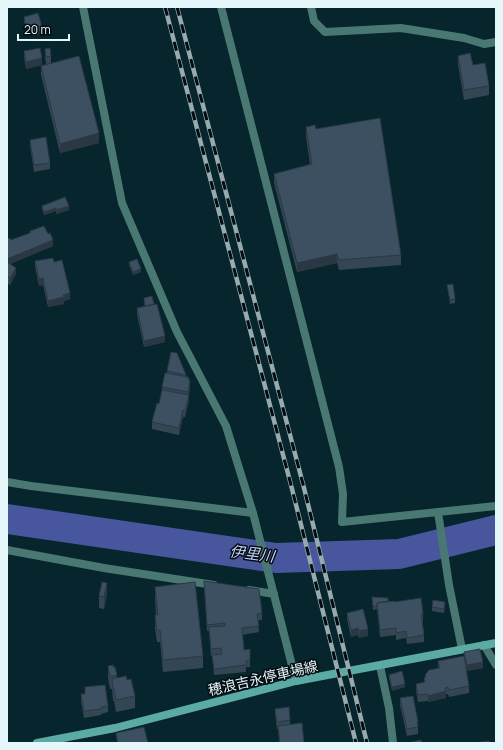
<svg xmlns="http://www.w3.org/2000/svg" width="503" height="750" viewBox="0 0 503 750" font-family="Manrope,'Noto Sans JP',sans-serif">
	<rect width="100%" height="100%" fill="#06252c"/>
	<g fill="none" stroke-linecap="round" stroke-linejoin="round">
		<path stroke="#47569d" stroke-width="30" d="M7 519 276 558 399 554 496 530"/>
		<path stroke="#497873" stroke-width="8" d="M83 7 122 203 177 332 226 426 253 513 296 681
			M221 7 339 467 343 494 342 522 496 506
			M311 7 314 21 325 32 401 28 464 38 484 44 496 42
			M7 482 31 486 253 513
			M438 512 449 585 462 649
			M7 550 104 568 214 585
			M249 590 274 594
			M484 645 496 665
			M380 666 389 708 393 743"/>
		<path stroke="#5baaa3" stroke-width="8" d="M37 743 115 728 296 681 496 643"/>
		<g stroke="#95abb0" stroke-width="4.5">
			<path id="rail" d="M165 7 291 485 356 743
				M177 7 303 484 367 743"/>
		</g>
		<use href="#rail" stroke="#030c10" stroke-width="3" stroke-dasharray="9" stroke-linecap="butt"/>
	</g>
	<path fill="#344553" d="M24 17 43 33 33 36 30 28 26 29 24 21Z
		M45 49 51 56V63L99 143 60 153 41 75V66L46 64 45 56Z
		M24 51 42 65 26 69 24 57Z
		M458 56 489 86V95L464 100 458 65Z
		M306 127 316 129 401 255V265L339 270 337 263 297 272 274 183V174L310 164 306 137Z
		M30 140 50 163V169L34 172 30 146Z
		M42 206 69 210 56 214V211L44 215 42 209Z
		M30 231 53 246 10 264 16 274 10 285 7 283V239L11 240 30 233Z
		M35 261 54 262 70 299 64 301V304L48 307 43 285 39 286 35 267Z
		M129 262 141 272 133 275 129 265Z
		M447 285 455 299V303L450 304Z
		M144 298 154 304 165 342 144 347 137 315V308L145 306Z
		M167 371 186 375 190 389 189 395V401L185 417H183L179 435 152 429V422L159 404 162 392V387L167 374Z
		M204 581 262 613V620H258L259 632 242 635 244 650 250 660V667H246V672L214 675 212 656H211L209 631H207Z
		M155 587 203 656V668L163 672 160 642H157L155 628V615H156L155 599Z
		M107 595 104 609 99 608V596Z
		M372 597 394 602 423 614V621H422L424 635V642L407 644 406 638 396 640V635L380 637 377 609 373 610Z
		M445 606 444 613 432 611V607Z
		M347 613 368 636 359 638 358 635 351 637 347 620Z
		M464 652 483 668 467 671 464 659Z
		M438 661 469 686V693L449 697 448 694H446V698L428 702V701L418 702 416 691V684L424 683V678H425V675L438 668Z
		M108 666 113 667 117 675V678L127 680 135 696V708L116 712 114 701H113L112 689H110L108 678Z
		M389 675 405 687 392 691 389 678Z
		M85 687 108 706V712L101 714V715L84 718 81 701V694H85Z
		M400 698 418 722V734L407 736 400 705Z
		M275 709 290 720V724L304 743H279L278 729H277L275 715Z
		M116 733 148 743H117Z"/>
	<path fill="#2a3844" d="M30 25V28L26 29V26Z
		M43 30V33L33 36V33Z
		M42 58V65L26 69V62Z
		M99 133V143L60 153V144Z
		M69 206V210L56 214V210Z
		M56 208V211L44 215V212Z
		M53 240V246L7 265V259Z
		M337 254V263L297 272V263Z
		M16 268V274L10 285V278Z
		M141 269V272L133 275V272Z
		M43 278V285L39 286V279Z
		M70 293V299L64 301V304L48 307V301Z
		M165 336V342L144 347V341Z
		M190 382V389L188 396 189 395V401L185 417V411L188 398V392Z
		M183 410V417L179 435V428Z
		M107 583V595L104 609V597Z
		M358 628V635L351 637V630Z
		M368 629V636L359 638V631Z
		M483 662V668L467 671V665Z
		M405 684V687L392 691V687Z
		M446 691V698L428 702V696Z"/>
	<path fill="#3c5061" stroke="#2a3844" d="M38 13 43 30 33 33 30 25 26 26 24 17Z
		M40 48 42 58 26 62 24 51Z
		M50 48 51 56 46 57 45 49Z
		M470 53 473 65 485 63 489 86 464 90 458 56Z
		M79 56 99 133 60 144 41 66Z
		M380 118 401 255 339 260 337 254 297 263 274 174 312 164 306 127 315 125 316 129Z
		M46 137 50 163 34 165 30 140Z
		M65 197 69 206 56 210V208L44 212 42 206Z
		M44 226 48 234 50 233 53 240 7 259V239L10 238 11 240 30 233V231Z
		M53 258 54 262 62 260 70 293 63 295 64 297 48 301 43 278 39 279 35 261Z
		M137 259 141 269 133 272 129 262Z
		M7 262 16 268 10 278 7 276Z
		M453 284 455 299 450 300 447 285Z
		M152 296 154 304 145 306 144 298Z
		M157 304 165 336 144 341 137 308Z
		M171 352 177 353 186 375 167 371Z
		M165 373 188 377 190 382 188 392 162 387Z
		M162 390 189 395 185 411 183 410 179 428 152 422 157 403 159 404Z
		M204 581 259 589 262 613 257 614 259 626 242 628 244 650 250 649V660L246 661V665L214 669 212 655 222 654 221 648 211 649 209 627 225 626V623L207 625Z
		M102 582 107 583 104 597 99 596Z
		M195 582 203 656 163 660 160 630H157L155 615H158L155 587Z
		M372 597 388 598V601L377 603V606H373Z
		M421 598 423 614H421L424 635 407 638 406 631 396 633V628L380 630 377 603 394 601V602Z
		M433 600 445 602 444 609 432 607Z
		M363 609 368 629 359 631 358 628 351 630 347 613Z
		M480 649 483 662 467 665 464 652Z
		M464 656 469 686 449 690 448 687 445 688 446 691 428 696V694L418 695 416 684 425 682 424 678 426 677 425 675 429 670 440 668 438 661Z
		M113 665V667H115L117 675 110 677 108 666Z
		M402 671 405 684 392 687 389 675Z
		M126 676 127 680 131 679 135 696 116 700 114 689H113L112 679Z
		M105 685 108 706 101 707V709L84 711 81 694H85V687Z
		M413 696 418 722H417L418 727 407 729 400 698Z
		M289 707 290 720 277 722 275 709Z
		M302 723 304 743H280L278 726Z
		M144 727 148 743H118L116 733Z
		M421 740 422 743H411V742Z
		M489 741V743H474Z"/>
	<g text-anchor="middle" stroke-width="3" stroke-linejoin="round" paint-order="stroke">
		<g font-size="14" fill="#e6f7fb" stroke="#030c10">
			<text transform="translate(263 678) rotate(-13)" y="5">穂浪吉永停車場線</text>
		</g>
		<g font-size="15" font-style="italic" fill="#c7d3fb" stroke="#030c10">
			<text transform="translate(252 554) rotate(7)" y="5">伊里川</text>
		</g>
	</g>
	<rect width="503" height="750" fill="none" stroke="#e6f7fb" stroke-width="16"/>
	<path d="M18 34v6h51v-6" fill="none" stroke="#e6f7fb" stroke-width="2"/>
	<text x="24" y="34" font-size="12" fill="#e6f7fb" stroke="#030c10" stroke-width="3" paint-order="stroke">20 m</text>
</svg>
